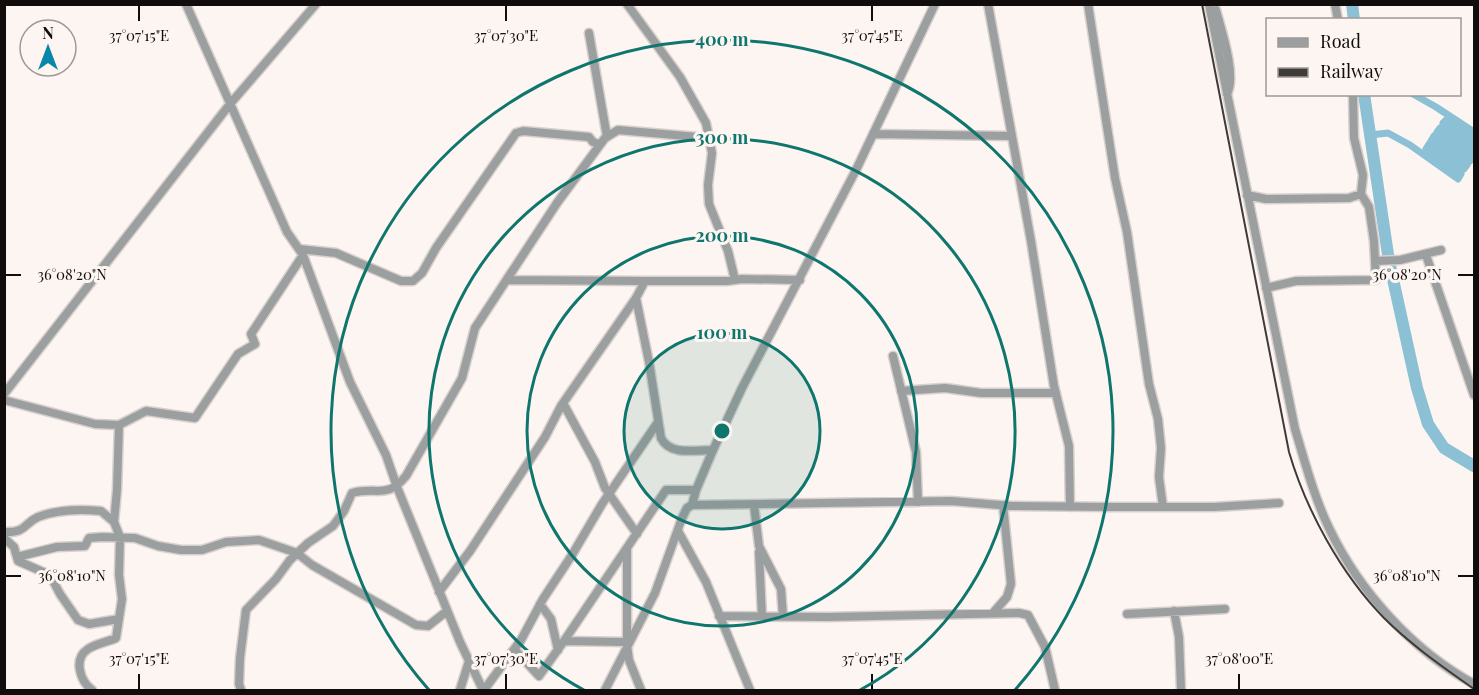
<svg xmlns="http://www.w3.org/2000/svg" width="1479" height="695" viewBox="0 0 1479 695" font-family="'Playfair Display',serif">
	<rect width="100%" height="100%" fill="#fdf5f1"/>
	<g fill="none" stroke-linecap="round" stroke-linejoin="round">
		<path stroke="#8bc0d5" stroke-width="7" d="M1413 94 1436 107 1474 132
			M1370 135 1388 133 1410 145 1458 179 1461 174 1426 149 1429 144 1464 169 1467 165 1431 141 1434 136 1470 161 1472 157 1437 132 1440 128 1474 151
			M1473 144 1443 123 1446 120 1474 139"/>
		<path stroke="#8bc0d5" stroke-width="12" d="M1352 4 1354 20
			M1364 94 1389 261 1417 388 1428 424 1444 448 1474 466"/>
		<g stroke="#d7d0cc" stroke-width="11">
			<path id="minor" d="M186 4 287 232 303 255 350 382 386 455 397 487 460 642 483 690
				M627 4 680 77 706 123 712 153 708 185 709 204 728 251 735 280
				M988 4 1031 241 1054 386 1069 446 1070 507
				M1088 4 1115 178 1127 232 1149 384 1158 419 1161 448 1159 477 1163 507
				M1209 4 1295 429C1305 462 1314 497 1329 528 1359 591 1413 651 1474 684
				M1335 4 1338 20
				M1216 10C1221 29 1237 76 1227 94
				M589 33 607 137
				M873 134 1011 136
				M1247 195 1266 199 1349 198 1361 194
				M299 249 336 253 401 281H413L422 273 436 248 516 133 523 131 589 137 593 142 600 144
				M1426 255 1474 395
				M1375 261 1400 260 1441 250
				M507 280 645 281
				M1266 288 1296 281 1376 280 1374 241 1369 207 1361 194 1363 175 1354 138 1353 94
				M893 356 916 452 918 502
				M901 391 945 388 981 393H1056
				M4 394 230 104 316 4
				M4 400 95 424 119 425 117 490 114 522 120 537 119 575 122 599 116 638C107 642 95 644 88 649 73 659 80 681 92 690
				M563 403 595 462 605 488 637 534
				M119 425 146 411 195 418 238 354 255 344 251 334 303 255
				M713 450C695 450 670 456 661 438L649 362 636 298 645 281H727L742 279 800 280
				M692 505 951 501 1012 506 1110 507H1214L1279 503
				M754 505 759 546 781 589 783 616
				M678 531 706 582 750 690
				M4 532C27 533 24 523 38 517 58 509 80 509 101 511L114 522
				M4 538 14 547 18 561 50 575 60 594 78 620 89 624 119 619
				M627 549V644
				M759 552 762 616
				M17 557 57 547 85 546 89 538 102 537 135 538 158 546 181 550H202L226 542 259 540 297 553 312 565 416 625 428 626 447 611
				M439 592 470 551 545 437 561 406 636 298
				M540 604 551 619 558 650
				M1174 611 1179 637 1181 690
				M993 613 1007 597 1011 584 1003 505
				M1127 614 1225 609
				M719 616 828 617 1019 613 1028 615 1045 647 1055 690
				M564 641 666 490H696
				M511 653 517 652 539 676 564 641 625 642 627 645 629 660 641 690
				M241 690 239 684 240 658 246 610 276 579 290 560 308 543 333 526 344 511 352 493C377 486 386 500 406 476L462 378 475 328 557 203 605 138 618 130 709 138
				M460 690 469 661
				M484 690 521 640 543 599 572 555 602 504 658 422
				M605 690 655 593 682 518 687 508 692 505 696 490 713 450 742 388 856 170 935 4"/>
		</g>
		<use href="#minor" stroke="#9c9fa0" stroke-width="8"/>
		<path stroke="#3f3b39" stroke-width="2" d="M1202 4 1289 452C1306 510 1341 574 1384 618 1411 645 1443 667 1474 689"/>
	</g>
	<path fill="none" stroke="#100d0c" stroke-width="2" d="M139 6V21M506 6V21M872 6V21M6 275H21M1458 275H1473M6 576H21M1458 576H1473M139 674V689M506 674V689M872 674V689M1239 674V689"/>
	<circle cx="722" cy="431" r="98" fill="#0f766e" fill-opacity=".12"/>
	<g fill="none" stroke="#0f766e" stroke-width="3">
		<circle cx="722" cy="431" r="98"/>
		<circle cx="722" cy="431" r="195"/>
		<path d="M584 690A293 293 0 1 1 860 690"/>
		<path d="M429 690A391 391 0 1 1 1015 690"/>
	</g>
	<g font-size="15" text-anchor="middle" fill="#100d0c" stroke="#fdf5f1" stroke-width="6" stroke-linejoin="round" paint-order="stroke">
		<text x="139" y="41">37°07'15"E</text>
		<text x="506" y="41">37°07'30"E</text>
		<text x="872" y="41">37°07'45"E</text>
		<text x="72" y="280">36°08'20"N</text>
		<text x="1407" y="280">36°08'20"N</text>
		<text x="72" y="581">36°08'10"N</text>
		<text x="1407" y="581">36°08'10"N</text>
		<text x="139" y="664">37°07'15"E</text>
		<text x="506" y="664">37°07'30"E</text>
		<text x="872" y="664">37°07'45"E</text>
		<text x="1239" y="664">37°08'00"E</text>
	</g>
	<circle cx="722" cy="431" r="9" fill="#0f766e" stroke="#fdf5f1" stroke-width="3"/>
	<g font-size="18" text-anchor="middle" font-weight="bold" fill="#0f766e" stroke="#fdf5f1" stroke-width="6" stroke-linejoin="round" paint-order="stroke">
		<text x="722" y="46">400 m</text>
		<text x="722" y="144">300 m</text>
		<text x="722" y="242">200 m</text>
		<text x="722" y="339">100 m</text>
	</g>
	<rect width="1479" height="695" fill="none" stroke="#100d0c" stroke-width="12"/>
	<rect x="1266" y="18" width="195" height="78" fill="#fdf5f1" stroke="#9e9895" stroke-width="1.5"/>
	<rect x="1278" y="38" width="30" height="9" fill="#9c9fa0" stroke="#9e9895" stroke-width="1.5"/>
	<text x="1320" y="48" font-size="18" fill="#100d0c">Road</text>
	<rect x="1278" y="68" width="30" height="9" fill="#3f3b39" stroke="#9e9895" stroke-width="1.5"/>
	<text x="1320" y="78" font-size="18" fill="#100d0c">Railway</text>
	<g transform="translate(48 48)"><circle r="28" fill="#fdf5f1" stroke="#9e9895" stroke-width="1.5"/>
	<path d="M0-4.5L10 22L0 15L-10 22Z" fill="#0987aa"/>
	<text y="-9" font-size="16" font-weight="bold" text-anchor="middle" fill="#100d0c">N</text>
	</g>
</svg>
